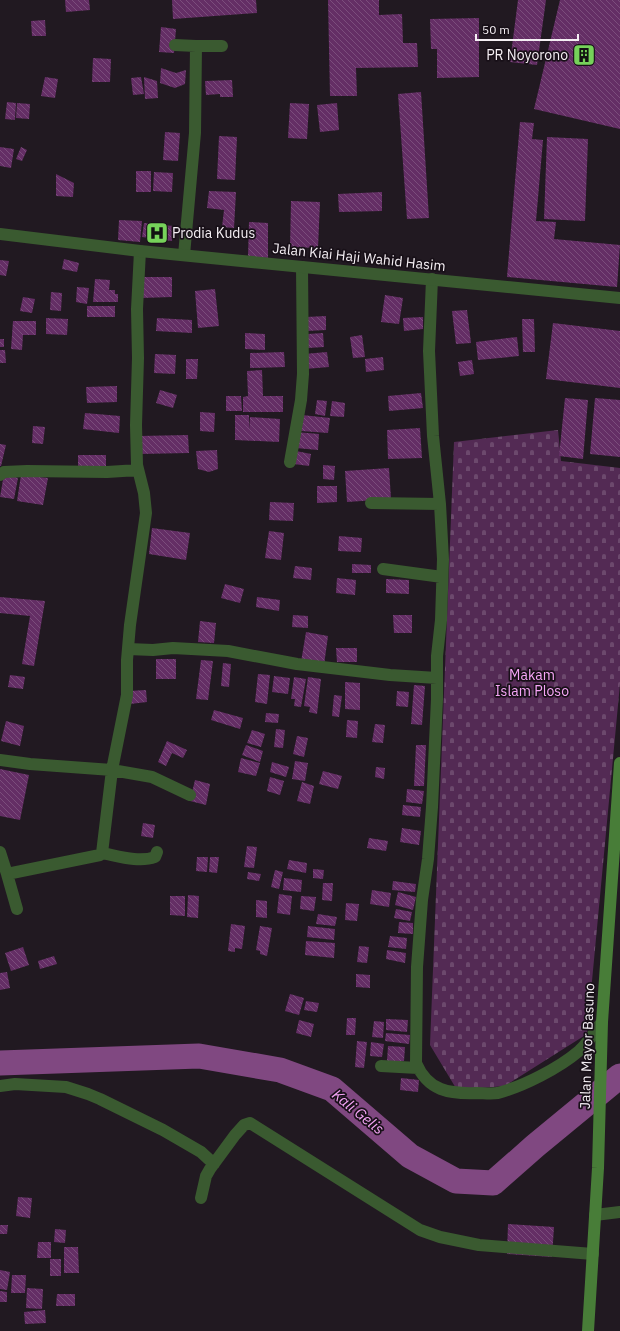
<svg xmlns="http://www.w3.org/2000/svg" width="620" height="1331" viewBox="0 0 620 1331" font-family="'IBM Plex Sans',sans-serif">
	<defs>
		<pattern id="cemetery-stones" width="16" height="16" patternUnits="userSpaceOnUse"><rect width="16" height="16" fill="#532a54"/><path d="M2 7V4a2 2 0 0 1 4 0v3zM10 15v-3a2 2 0 0 1 4 0v3z" fill="#6c496d"/></pattern>
		<pattern id="building-back-hatch" width="6" height="6" patternUnits="userSpaceOnUse"><rect width="6" height="6" fill="#642e65"/><path d="M-1 5l2 2M0 0l6 6M5-1l2 2" fill="none" stroke="#7b4d7c"/></pattern>
	</defs>
	<rect width="100%" height="100%" fill="#211921"/>
	<path fill="url(#cemetery-stones)" d="M558 430 561 461 620 468V684L587 1034 505 1086 457 1090 430 1045 454 442Z"/>
	<g fill="none" stroke-linecap="round" stroke-linejoin="round">
		<path stroke="#804881" stroke-width="25" d="M0 1063 199 1056 280 1070 332 1089 410 1156 456 1181 493 1183 535 1146 620 1076"/>
	</g>
	<path fill="url(#building-back-hatch)" d="M65 0H89L90 10 66 12Z
		M172 0H256L257 13 173 19Z
		M328 0H379V15L402 14 403 43H417L418 67 356 68 357 96H330Z
		M518 0H546L537 65 510 62Z
		M560 0H620V129L534 109Z
		M479 18V77L437 78V49H431L430 19Z
		M45 20 46 36H32L31 21Z
		M161 27 176 29 174 53 159 52Z
		M93 58 111 59 110 82H92Z
		M161 68 176 73 186 70 185 84 175 88 160 83Z
		M45 77 58 79 55 98 41 96Z
		M141 77 144 94 133 95 131 78Z
		M144 77 157 81 158 98 145 99Z
		M232 80 233 97H220V94L206 95 205 81Z
		M421 92 429 218 407 219 398 94Z
		M7 102 16 103 15 120 5 119Z
		M17 103 30 104 29 119 16 118Z
		M290 103 309 104 307 139 288 138Z
		M337 103 339 130 320 132 317 105Z
		M520 122 534 123 532 139 543 140 536 221 556 222 554 239 620 245 617 287 507 277Z
		M165 132 180 133 178 161 163 160Z
		M219 136 237 137 235 180 217 179Z
		M547 137 588 139 585 221 544 219Z
		M0 147 14 149 11 168 0 166Z
		M21 147 27 150 22 161 16 159Z
		M136 171H151V192H136Z
		M154 172 173 173 172 192 153 191Z
		M56 174 74 183 73 197 56 196Z
		M209 191 236 192 234 228 222 227 224 210 207 208Z
		M382 192V211L339 212 338 194Z
		M291 201 320 202 318 248 290 247Z
		M119 220 142 221 140 242 118 240Z
		M249 222 268 223V258L248 257Z
		M144 223 173 226 172 241 142 237Z
		M64 259 79 263 77 272 62 269Z
		M0 260 9 261 6 276 0 275Z
		M140 277H172V297L141 298Z
		M95 279 110 280 109 290H115V294H118V302H93Z
		M77 287 89 288 87 304 76 302Z
		M215 289 219 326 198 328 195 291Z
		M51 292 62 293 61 311 50 310Z
		M385 295 403 298 399 324 381 322Z
		M23 297 35 299 32 313 20 311Z
		M87 306H115V317H87Z
		M467 310 471 343 456 344 452 311Z
		M326 316V330L307 331 306 317Z
		M423 317V329L404 331 403 318Z
		M46 318 68 319 67 335 46 334Z
		M157 318 192 320V333L156 331Z
		M522 319H534L535 352H523Z
		M13 321H36V335H23L22 350 11 349Z
		M553 323 620 331V388L546 379Z
		M245 333 265 334V350L245 349Z
		M323 333 324 347 308 348V334Z
		M362 335 365 357 353 358 350 337Z
		M517 337 519 356 478 360 476 342Z
		M0 339H4V347H0Z
		M0 350H5L6 363H0Z
		M284 352 285 367 250 368V353Z
		M327 352 329 367 305 369 304 354Z
		M155 354 176 355 175 374 154 373Z
		M383 357 384 370 366 372 365 359Z
		M186 359H198L197 379H186Z
		M472 360 474 374 460 376 458 362Z
		M262 370 263 396H283V412H243V397L248 396 247 371Z
		M117 386V402L87 403 86 387Z
		M160 390 177 395 173 408 156 403Z
		M421 393 423 408 389 411 388 396Z
		M226 396H241L242 411H226Z
		M565 398 588 400 583 459 559 456Z
		M595 398 620 400V457L590 454Z
		M317 400 327 401 325 416 315 414Z
		M332 401 345 403 344 417 330 416Z
		M200 412 215 413 214 432 200 431Z
		M85 413 120 416 119 433 83 429Z
		M235 415H249V430L250 417 280 419 279 442 235 440Z
		M302 415 330 418 328 433 301 431Z
		M33 426 45 427 43 444 32 443Z
		M420 428 422 458 388 459 387 430Z
		M296 432 319 434 318 450 296 448Z
		M188 435 189 453 139 454V436Z
		M0 444 6 445 1 466H0Z
		M217 450 218 469 209 472 198 469 196 451Z
		M296 451 311 454 309 466 294 464Z
		M78 455H106V471L78 470Z
		M323 465 335 466 334 480 323 479Z
		M389 468 391 499 347 502 345 471Z
		M4 474 18 478 14 499 0 497Z
		M21 475 48 478 43 505 17 501Z
		M317 486H337V502L317 503Z
		M270 502 294 503 293 521 269 520Z
		M152 528 190 533 186 560 149 554Z
		M269 531 284 533 281 560 265 558Z
		M339 536 362 538 361 552 338 551Z
		M352 564 371 565V573H352Z
		M295 566 312 568 311 580 293 578Z
		M337 578 356 580 355 595 336 593Z
		M386 579 409 580V594L386 593Z
		M225 584 244 589 240 603 221 598Z
		M0 597 45 601 34 666 22 664 30 616 0 613Z
		M257 597 280 600 279 611 256 607Z
		M293 615 308 616V628L292 627Z
		M393 615H412V633H394Z
		M200 621 216 623 214 643 198 642Z
		M306 632 328 636 324 665 301 662Z
		M336 648H357V662H337Z
		M156 659H176V679H156Z
		M201 660 213 661 208 700 196 699Z
		M223 663 231 664 229 687 221 686Z
		M258 674 270 675 267 704 255 702Z
		M10 675 25 677 23 689 8 687Z
		M274 676 290 678 288 694 272 692Z
		M294 677 306 679 301 707 294 706 295 699H291Z
		M308 677 321 679 317 714 309 712 310 707 304 706Z
		M345 682 360 683V710L345 709Z
		M414 685 425 686 422 725 411 724Z
		M146 690 147 702 130 704 129 691Z
		M397 691 409 692 408 707 396 706Z
		M334 695 342 696 339 717 332 716Z
		M214 710 243 718 240 729 211 720Z
		M266 713 279 714 278 723 265 722Z
		M347 720 358 721 357 738 346 737Z
		M6 721 24 726 20 746 1 741Z
		M375 724 385 725 383 743 372 742Z
		M276 729 285 730 283 748 274 747Z
		M252 730 265 734 261 747 247 743Z
		M297 736 308 738 304 757 293 754Z
		M167 741 187 750 183 758 172 753 166 766 158 762Z
		M246 745 263 751 260 762 242 755Z
		M416 745H426L424 786H414Z
		M241 758 260 763 256 776 238 772Z
		M295 761 308 763 305 781 292 779Z
		M272 762 289 767 286 777 270 772Z
		M376 767 385 768 384 779 375 777Z
		M0 769 29 775 20 820 0 816Z
		M323 771 342 776 338 789 319 784Z
		M270 777 284 781 280 795 267 791Z
		M195 780 210 784 206 805 190 801Z
		M302 782 314 786 310 804 297 801Z
		M407 789 424 791 422 804 406 802Z
		M403 805 421 807 420 817 402 815Z
		M143 823 155 825 153 838 141 836Z
		M402 828 421 831 419 845 400 842Z
		M369 838 388 841 386 851 367 848Z
		M247 846 257 847 254 868 244 867Z
		M197 857H208L207 872 196 871Z
		M210 857H219L217 873 209 872Z
		M289 860 307 863 306 873 287 869Z
		M313 869 324 870 323 879 313 878Z
		M275 870 283 872 279 889 271 887Z
		M248 872 261 874 259 881 247 879Z
		M284 878 302 880 301 892 283 890Z
		M393 881 416 884 415 892 392 890Z
		M323 883H333L332 901 322 900Z
		M372 890 391 893 389 907 370 904Z
		M398 892 416 897 413 910 395 905Z
		M279 894 292 896 290 915 277 913Z
		M188 895 199 896 198 918 187 917Z
		M170 896H185V916L170 915Z
		M301 896 316 897 314 911 300 909Z
		M256 900 267 901V918L256 917Z
		M346 903 359 904 357 921 345 920Z
		M396 909 412 912 410 921 394 918Z
		M318 914 337 917 335 926 316 924Z
		M399 922 413 923V934L398 933Z
		M231 924 245 926 242 949 235 948V952L228 951Z
		M260 926 272 928 267 956 260 954V951L256 950Z
		M308 926 335 929 334 940 307 937Z
		M390 936 407 938 406 949 388 947Z
		M306 941 335 943 334 958 305 955Z
		M359 946 369 947 367 963 357 962Z
		M23 947 29 965 11 971 5 953Z
		M387 950 406 953 405 963 386 959Z
		M54 956 57 964 40 969 38 961Z
		M7 972 10 988 0 990V973Z
		M356 974 370 975V988L356 987Z
		M290 994 304 998 299 1015 285 1011Z
		M306 1001 319 1003 317 1012 304 1010Z
		M347 1018H356L355 1035H346Z
		M386 1019 408 1020 407 1032 386 1030Z
		M299 1020 314 1024 311 1037 296 1033Z
		M374 1021 384 1022 383 1038 372 1037Z
		M386 1033 410 1035 409 1044 385 1041Z
		M357 1041 367 1042 364 1068 355 1067Z
		M371 1042 384 1044 382 1057 370 1056Z
		M388 1046 405 1047 404 1061H387Z
		M401 1078 419 1080 418 1092 400 1090Z
		M18 1197 32 1198 30 1218 16 1216Z
		M508 1224 554 1227 552 1257 507 1254Z
		M0 1225H8L7 1234H0Z
		M55 1229 66 1230 65 1243 54 1242Z
		M38 1242H51V1258H37Z
		M64 1247H78L79 1273H64Z
		M50 1259H61V1276H50Z
		M0 1270 10 1272 7 1290 0 1289Z
		M12 1275H26L25 1293H11Z
		M27 1288 43 1289 42 1309 26 1308Z
		M0 1291 7 1292V1302H0Z
		M57 1294H75V1306H56Z
		M45 1310 46 1323 25 1324 24 1312Z"/>
	<g fill="none" stroke-linecap="round" stroke-linejoin="round">
		<path stroke="#3a5a30" stroke-width="12" d="M175 45 196 46 195 133 184 255
			M196 46H222
			M432 279 429 351 433 436 440 504 443 559 441 620 437 656V699L432 807 428 859 422 900 417 967 416 1063C428 1091 449 1094 477 1093 483 1093 491 1094 498 1093 524 1086 559 1068 579 1051 588 1043 595 1031 602 1022
			M290 462 301 400 303 374 302 267
			M0 475 4 472 27 471 107 472 138 470
			M371 503 440 504
			M383 569 442 577
			M128 649 153 650 173 648 228 651 297 664 390 675 437 678
			M0 760 30 764 112 770 127 695V660L130 625 146 513 144 493 137 465 136 425 138 358 137 309 140 251
			M0 852 7 874 100 855 102 853 112 770 152 777 190 795
			M102 853C118 856 139 863 155 857L157 852
			M7 874 17 909
			M381 1066 418 1068
			M0 1086 15 1084 66 1087 88 1094 100 1099 163 1130 201 1152 214 1164
			M201 1198 206 1176 210 1169 235 1135 244 1125 250 1123 420 1230 440 1237 479 1245 593 1254
			M595 1215 620 1212"/>
		<path stroke="#3a5a30" stroke-width="12" d="M0 234 140 251 620 298"/>
		<path stroke="#487d38" stroke-width="12" d="M588 1331 598 1168 602 1022 620 763"/>
	</g>
	<defs>
		<g id="building-square" transform="scale(1.15)"><rect x="-9" y="-9" width="18" height="18" rx="4" fill="#76d25a" stroke="#181018"/><path d="M-4-6H4V6H1V3H-1V6H-4ZM-2.5-4.3h1.7v1.8h-1.7ZM.8-4.3h1.7v1.8H.8ZM-2.5-1h1.7V.8h-1.7ZM.8-1h1.7V.8H.8Z" fill="#111"/></g>
		<g id="hospital-square" transform="scale(1.15)"><rect x="-9" y="-9" width="18" height="18" rx="4" fill="#76d25a" stroke="#181018"/><path d="M-5-5h3v3.5h4V-5h3V5h-3V1.5h-4V5h-3Z" fill="#111"/></g>
	</defs>
	<g fill-rule="evenodd">
		<use href="#building-square" x="584" y="55"/>
		<use href="#hospital-square" x="157" y="233"/>
	</g>
	<g text-anchor="middle" stroke-width="3.5" stroke-linejoin="round" paint-order="stroke">
		<g font-size="14" fill="#f5eff4" stroke="#181018" text-anchor="end">
			<text x="568" y="60">PR Noyorono</text>
			<text x="172" y="238" text-anchor="start">Prodia Kudus</text>
		</g>
		<g font-size="14" fill="#f5eff4" stroke="#181018">
			<text transform="translate(359 257) rotate(6)" y="5">Jalan Kiai Haji Wahid Hasim</text>
			<text transform="translate(587 1046) rotate(-88)" y="5">Jalan Mayor Basuno</text>
		</g>
		<g font-size="14" fill="#f7a6f8" stroke="#181018">
			<text x="532" y="680">Makam<tspan x="532" dy="16">Islam Ploso</tspan></text>
		</g>
		<g font-size="15" font-style="italic" fill="#f3a3f4" stroke="#181018">
			<text transform="translate(358 1112) rotate(39)" y="5">Kali Gelis</text>
		</g>
	</g>
	<path d="M476 34v6h102v-6" fill="none" stroke="#f5eff4" stroke-width="2"/>
	<text x="482" y="34" font-size="12" fill="#f5eff4" stroke="#181018" stroke-width="3" paint-order="stroke">50 m</text>
</svg>
